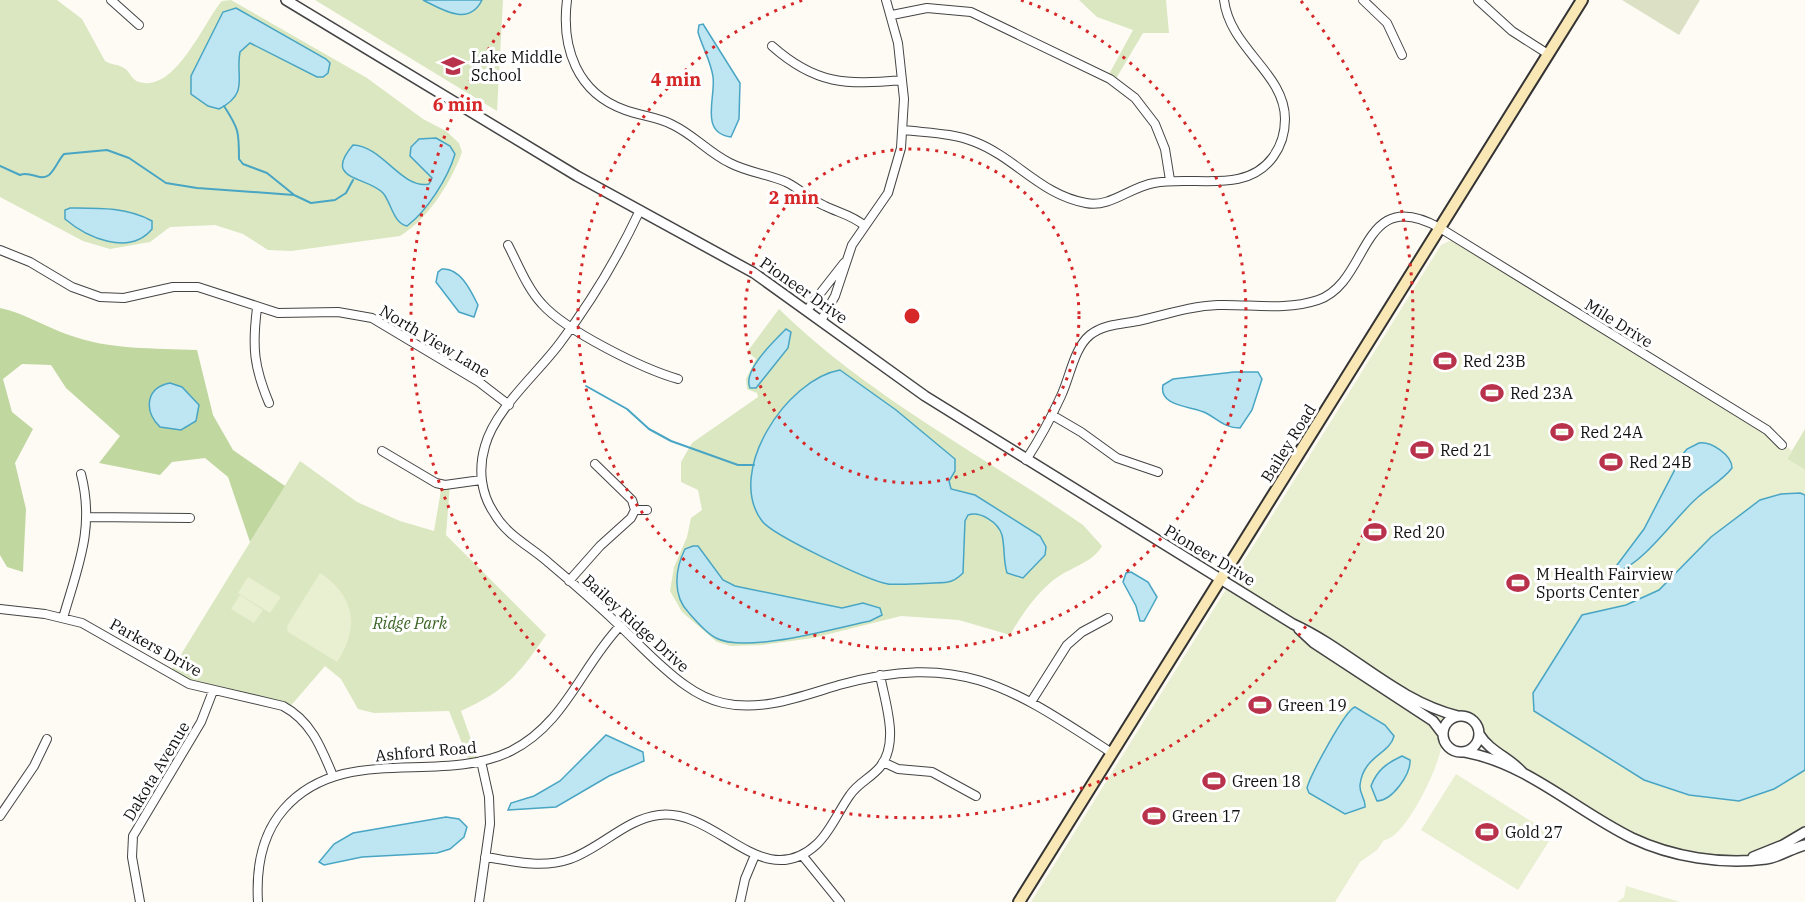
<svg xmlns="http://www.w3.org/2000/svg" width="1805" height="902" viewBox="0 0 1805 902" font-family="'IBM Plex Serif',serif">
	<rect width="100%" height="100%" fill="#fefbf5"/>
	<path fill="#dae7c0" d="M0 0H57L82 19 105 61C111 65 117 64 122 67 130 70 131 80 139 82 176 93 204 21 222 1L231 0 367 78 423 119 446 131 459 143 462 152C451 183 427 220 400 236L291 251 268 250 243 234 215 225 170 227 150 242 110 249 83 241 0 197Z
		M315 0H503L497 111Z
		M1079 0H1166L1169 33H1143L1114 82 1107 78 1133 30 1097 17Z
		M779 309C869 397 981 454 1083 525L1102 546C1091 565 1066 568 1050 583 1033 598 1021 616 1010 635L959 620 901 616 813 638 762 645 731 646 717 642 682 612 670 591 674 567 687 537 691 518 702 510 698 490 681 482V462L692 443 758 397 757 393 747 389 746 379 756 359 747 352Z
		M1805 429V470L1787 459Z
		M300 461 357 502 400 521 434 531 442 484H450L446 535 546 635C518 675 507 690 461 711L479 762 470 763 449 711 374 713 358 709 341 679 325 666 288 709 213 691 169 674Z"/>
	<path fill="#c1d7a0" d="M0 308C25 313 45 327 69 335 109 350 155 348 197 350L213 415 233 450 285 486 250 542 228 477 205 458 172 462 160 475 99 463 120 436 66 388 51 365 22 364 3 379 12 412 33 429 15 463 26 509 23 572 7 567 0 555Z"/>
	<path fill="#dce1c6" d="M1622 0H1700L1679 35Z"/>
	<path fill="#e9efd1" d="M1456 238 1767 430 1792 451 1787 459 1805 470V832L1748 859 1718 860 1650 845 1522 772 1479 731 1473 721 1460 716 1446 724C1442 734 1443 745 1439 756 1434 775 1404 839 1384 840L1377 850 1360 862 1335 902H1031L1441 245Z
		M320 573C355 596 360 628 337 662L288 632 287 626Z
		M248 577 281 597 270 613 238 593Z
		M240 595 263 610 254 623 231 609Z
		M1456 774 1553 835 1518 890 1421 830Z
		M1626 886 1680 902H1617L1624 897Z"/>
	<path fill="#bde6f2" stroke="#49a5c4" stroke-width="1.5" d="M423 0H482C469 27 443 10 423 0Z
		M236 8 326 59 330 63 328 73 323 77H317L250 43 240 52C235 77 250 93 219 109L208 106 191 94V76L223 12Z
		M703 24 740 83 739 119 731 137C699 133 716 97 713 77 711 61 702 47 698 32L699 25Z
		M436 138 450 146 455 154C448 178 427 211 407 226 393 223 391 202 383 193 367 176 322 181 353 145 383 146 402 190 429 184L432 178 410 156 411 147 419 139Z
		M70 208C97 208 127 207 152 221V229C129 257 86 237 65 219V210Z
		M442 269C460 267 471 291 478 305L474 317 459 312 436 282 438 272Z
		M786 329 791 332 788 348 756 388H750C742 371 774 341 786 329Z
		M840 370 896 410 955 459V471L949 481 951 489 975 495 1040 536 1046 547 1045 555 1023 578 1007 573C1003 560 1005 547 1002 535 998 522 980 511 968 515L965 521 963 573C958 578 954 581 948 582 943 583 893 585 888 584 869 581 772 535 762 521 725 472 787 379 840 370Z
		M1234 372H1258L1262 379 1252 410 1240 428C1225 428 1219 420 1206 413 1193 406 1158 407 1163 385L1173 379Z
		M170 383 182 387 199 405 196 421 181 430 160 427C144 411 145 388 170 383Z
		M1699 443C1711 441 1732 455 1732 468 1723 480 1708 488 1697 498 1677 515 1642 566 1617 571V565L1644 529 1683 454 1687 449Z
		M1800 493 1805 495V770L1774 789 1739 801 1689 795 1644 780 1534 711 1533 693 1582 615 1626 605 1659 590 1711 537 1760 500 1781 494Z
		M693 546H698L723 580 735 586 842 608 863 603 880 608 882 615 870 621C836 628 746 654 716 638 706 633 697 622 689 613 672 596 675 569 685 549Z
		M1131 572 1148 582 1157 597 1144 621H1140L1136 606 1123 582 1126 573Z
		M1355 707 1385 725 1394 736C1390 754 1363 756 1360 785 1359 794 1366 799 1365 807L1345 814 1309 793 1307 788C1310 776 1345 710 1355 707Z
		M606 735 643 752 644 761 609 776 556 807 508 810 511 803 534 796 560 781Z
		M1402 756 1410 760C1411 774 1392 801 1377 801L1371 786C1377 770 1387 763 1402 756Z
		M446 817 459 819 467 827 464 837 450 849 437 853 362 857 324 865 319 862 334 844 353 833Z"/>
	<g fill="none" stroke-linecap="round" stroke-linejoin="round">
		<path stroke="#49a5c4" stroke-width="2" d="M224 106C239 129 239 132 239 159L243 164 267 173 293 194
			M0 166 20 175C30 170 40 182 49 175 55 170 59 159 64 154L107 150 129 158 166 183 197 188 294 195 311 203 335 200 346 193 353 180
			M586 386 627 409 649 429 671 441 738 465H754"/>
		<g stroke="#444" stroke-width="10">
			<path id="minor" d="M111 0 139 25
				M567 0C561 48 577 93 625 110 641 116 658 117 673 125 694 135 709 153 730 163 747 172 767 174 786 182 800 189 811 200 825 206 839 213 852 215 865 226
				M1363 0 1387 23 1402 55
				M1478 0 1512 31 1548 54
				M892 15 927 8 971 12 1110 79 1135 98 1155 124 1165 149 1170 180
				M772 46C816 85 846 85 902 80
				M904 130C928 133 953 133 975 142 1016 158 1041 195 1086 203 1110 208 1130 187 1154 183 1194 175 1245 195 1273 157 1281 146 1285 133 1285 119 1285 73 1230 49 1224 0
				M640 210C618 257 591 302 560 343 537 374 495 409 485 446 478 469 481 494 494 513 507 536 530 546 549 563 574 584 598 605 621 627 642 647 662 669 685 685 696 693 710 700 723 703 762 712 802 696 839 685 962 651 1012 688 1112 753
				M508 245C518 264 527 288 542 304 566 331 643 369 678 379
				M0 250 30 262 72 287 100 297 124 298 173 287H198L278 313 338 312 372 318 479 382 509 405
				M257 308C252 348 254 367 269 403
				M808 309 844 263
				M822 319 835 296 852 245 888 193 901 148 904 99 898 43 886 0
				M1052 415 1081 432 1117 458 1158 472
				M382 451 436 483 445 485 481 480
				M1026 460C1039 440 1051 418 1061 396 1070 377 1074 348 1090 335 1104 324 1122 324 1138 321 1165 315 1190 306 1218 305 1251 304 1285 311 1318 300 1371 282 1359 183 1440 228L1767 430 1782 445
				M635 510H647
				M88 517 190 518
				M569 581 600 546 631 518 635 510 632 500 595 464
				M0 609 45 614 82 623 189 684 283 706C311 721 321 747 333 776
				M63 618C78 566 95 528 81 474
				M1031 702 1067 645 1082 632 1108 618
				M883 762 898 769 932 772 976 796
				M0 816 34 766 47 739
				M802 855 840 902
				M485 857C514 861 541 869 570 859 601 848 626 819 659 815 717 808 762 895 817 844 831 831 839 810 850 795 858 783 871 778 880 767 900 742 885 703 880 675
				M140 902 132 857 133 836 201 722 213 691
				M258 902C256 868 261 835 284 809 343 742 439 786 511 751 565 724 581 667 620 626
				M479 902 490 824 489 797 481 761
				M740 902 745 879 755 855"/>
		</g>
		<g stroke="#444" stroke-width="12">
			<path id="tertiary" d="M286 0 577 176 754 273 925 396 1293 624C1350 650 1396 701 1458 716
				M1299 629 1314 643 1433 721 1443 734
				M1443 734a18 18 0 1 1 36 0a18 18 0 1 1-36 0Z
				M1479 734C1490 752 1509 757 1522 772
				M1465 752C1528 764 1575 810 1632 838 1672 857 1722 865 1766 859 1780 857 1792 848 1805 845
				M1753 857 1783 845 1805 832"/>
		</g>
		<g stroke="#333" stroke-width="14">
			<path id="secondary" d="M1019 902 1582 0"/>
		</g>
		<use href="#minor" stroke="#fff" stroke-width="8"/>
		<use href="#tertiary" stroke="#fff" stroke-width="9"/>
		<use href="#secondary" stroke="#f9e8b5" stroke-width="10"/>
	</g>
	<g fill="none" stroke="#d62828" stroke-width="3" stroke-dasharray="3 6">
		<circle cx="912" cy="316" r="167"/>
		<path d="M1021 0A334 334 0 1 1 803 0"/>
		<path d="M1301 1A501 501 0 1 1 523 1"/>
	</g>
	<defs>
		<g id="school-bare" transform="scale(1.8)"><path d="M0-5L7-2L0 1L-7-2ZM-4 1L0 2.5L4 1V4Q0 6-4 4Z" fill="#b8324c" stroke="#fff" stroke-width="2.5" paint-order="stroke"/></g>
		<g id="stadium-bare" transform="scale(1.8)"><path d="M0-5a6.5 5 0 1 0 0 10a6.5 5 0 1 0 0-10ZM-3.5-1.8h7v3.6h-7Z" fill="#b8324c" stroke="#fff" stroke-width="2.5" paint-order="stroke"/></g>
	</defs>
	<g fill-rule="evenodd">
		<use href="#school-bare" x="453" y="66"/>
		<use href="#stadium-bare" x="1445" y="361"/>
		<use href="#stadium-bare" x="1492" y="393"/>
		<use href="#stadium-bare" x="1562" y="432"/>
		<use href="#stadium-bare" x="1422" y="450"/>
		<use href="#stadium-bare" x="1611" y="462"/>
		<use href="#stadium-bare" x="1375" y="532"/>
		<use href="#stadium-bare" x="1518" y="583"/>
		<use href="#stadium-bare" x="1260" y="705"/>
		<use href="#stadium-bare" x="1214" y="781"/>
		<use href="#stadium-bare" x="1154" y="816"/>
		<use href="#stadium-bare" x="1487" y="832"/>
	</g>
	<g text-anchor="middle" stroke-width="6" stroke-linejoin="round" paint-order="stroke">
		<g font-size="16" fill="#111" stroke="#fff" text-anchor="start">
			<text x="471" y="63">Lake Middle<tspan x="471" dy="18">School</tspan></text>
			<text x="1463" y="367">Red 23B</text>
			<text x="1510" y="399">Red 23A</text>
			<text x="1580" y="438">Red 24A</text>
			<text x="1440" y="456">Red 21</text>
			<text x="1629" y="468">Red 24B</text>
			<text x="1393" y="538">Red 20</text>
			<text x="1536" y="580">M Health Fairview<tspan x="1536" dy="18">Sports Center</tspan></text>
			<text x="1278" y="711">Green 19</text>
			<text x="1232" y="787">Green 18</text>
			<text x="1172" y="822">Green 17</text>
			<text x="1505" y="838">Gold 27</text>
		</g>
		<g font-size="16" fill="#111" stroke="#fff">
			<text transform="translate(804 290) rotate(35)" y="6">Pioneer Drive</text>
			<text transform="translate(1619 323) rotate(32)" y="6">Mile Drive</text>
			<text transform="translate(435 341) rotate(31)" y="6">North View Lane</text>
			<text transform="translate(1288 443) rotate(-58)" y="6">Bailey Road</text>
			<text transform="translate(1210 555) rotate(31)" y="6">Pioneer Drive</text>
			<text transform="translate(636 623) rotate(42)" y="6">Bailey Ridge Drive</text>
			<text transform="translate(156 647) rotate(29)" y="6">Parkers Drive</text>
			<text transform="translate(426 751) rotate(-5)" y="6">Ashford Road</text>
			<text transform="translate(156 771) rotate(-59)" y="6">Dakota Avenue</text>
		</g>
		<g font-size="16" font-style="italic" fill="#3b6525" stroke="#fff">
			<text x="410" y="629">Ridge Park</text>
		</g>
	</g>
	<circle cx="912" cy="316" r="9" fill="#d62828" stroke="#fff" stroke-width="3"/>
	<g font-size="18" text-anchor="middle" font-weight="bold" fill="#d62828" stroke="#fff" stroke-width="6" stroke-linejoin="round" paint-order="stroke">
		<text x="676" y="86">4 min</text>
		<text x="458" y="111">6 min</text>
		<text x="794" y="204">2 min</text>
	</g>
</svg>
